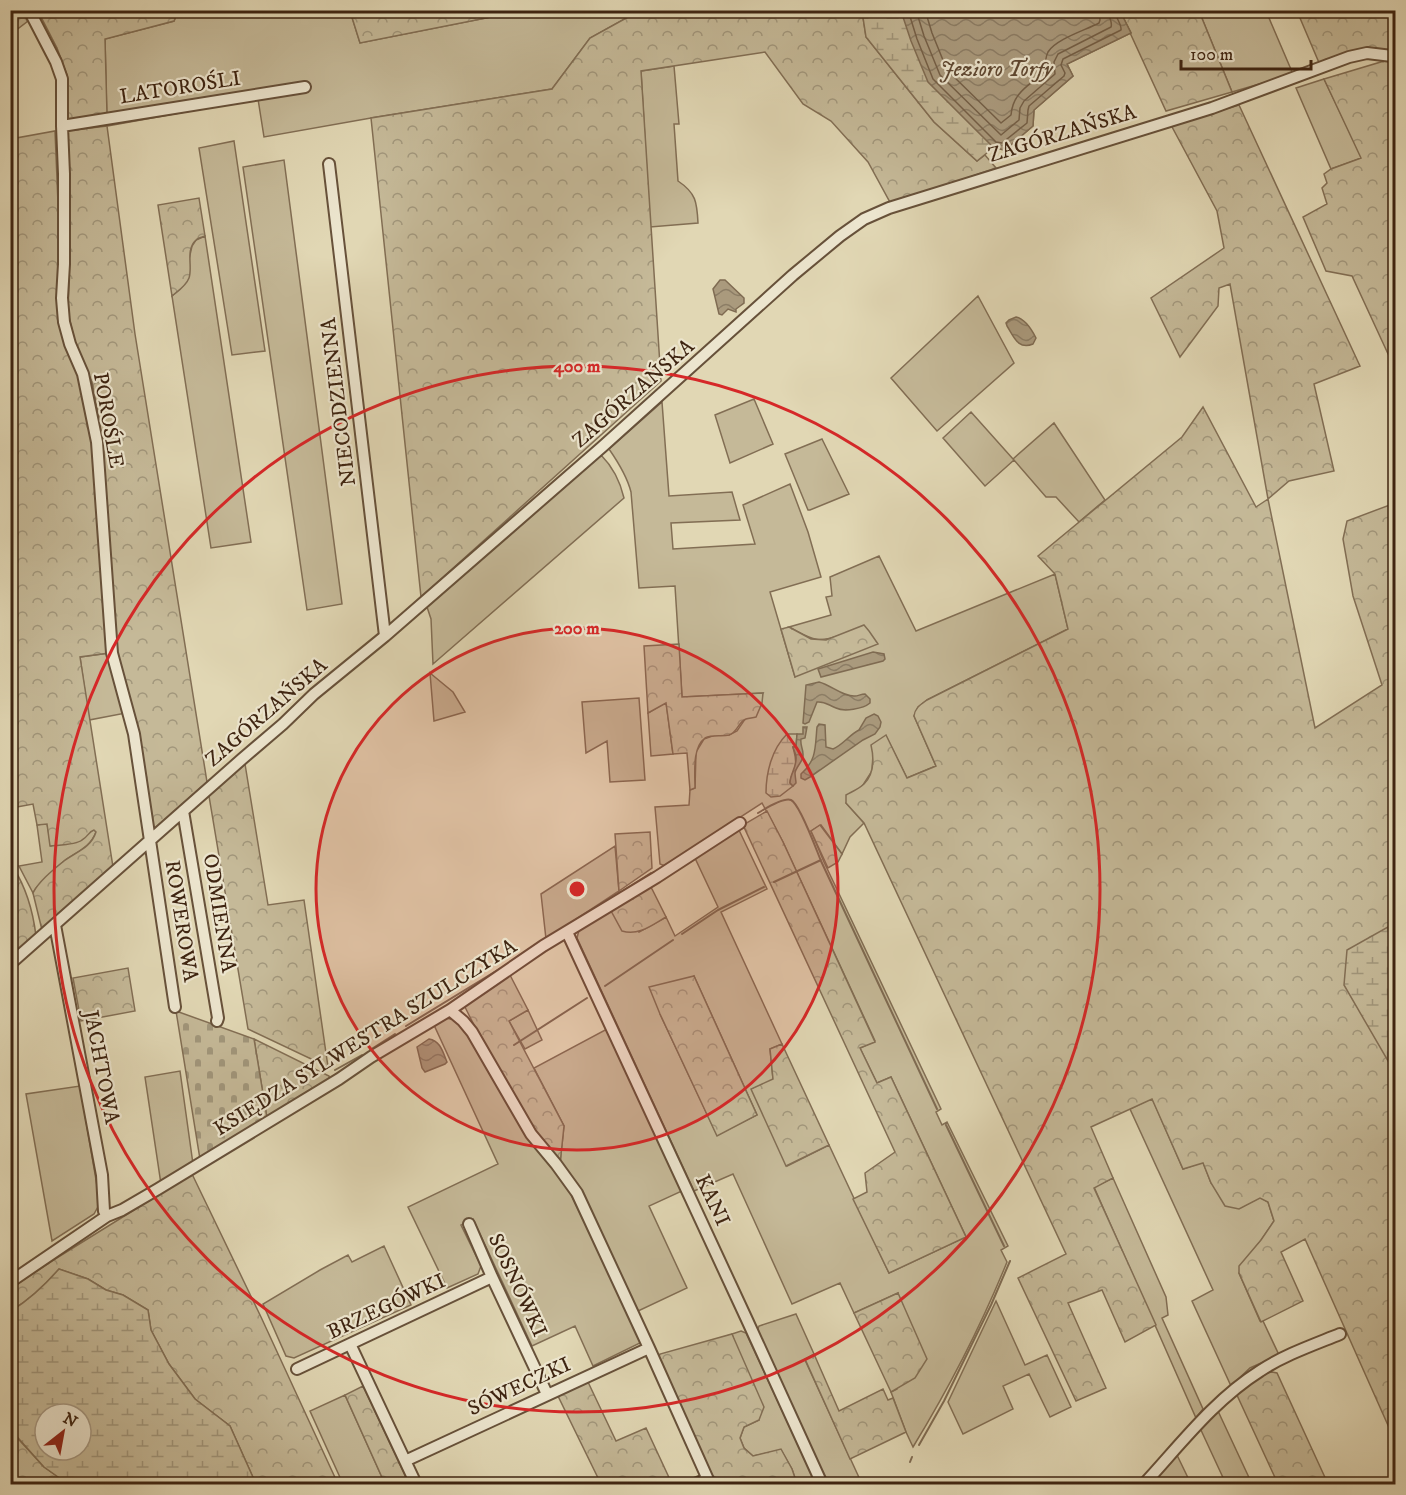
<svg xmlns="http://www.w3.org/2000/svg" width="1406" height="1495" viewBox="0 0 1406 1495" font-family="'IM FELL DW Pica',serif">
	<defs>
		<pattern id="forest-crowns" width="20" height="18" patternUnits="userSpaceOnUse" patternTransform="scale(1.5)"><rect width="20" height="18" fill="#c5b998"/><path d="M2 6a3 3 0 1 1 6 0M12 15a3 3 0 1 1 6 0" fill="none" stroke="#a1967b"/></pattern>
		<pattern id="wetland-marsh" width="20" height="14" patternUnits="userSpaceOnUse" patternTransform="scale(1.5)"><rect width="20" height="14" fill="#c5b998"/><path d="M1 5h8M5 5V1M11 12h8M15 12V8" fill="none" stroke="#a1967b"/></pattern>
		<pattern id="cemetery-stones" width="16" height="16" patternUnits="userSpaceOnUse" patternTransform="scale(1.5)"><rect width="16" height="16" fill="#c5b998"/><path d="M2 7V4a2 2 0 0 1 4 0v3zM10 15v-3a2 2 0 0 1 4 0v3z" fill="#a1967b"/></pattern>
		<pattern id="water-waves" width="16" height="10" patternUnits="userSpaceOnUse" patternTransform="scale(1.5)"><rect width="16" height="10" fill="#aa9a7d"/><path d="M0 5q4-4 8 0t8 0" fill="none" stroke="#8c7d65"/></pattern>
	</defs>
	<rect width="100%" height="100%" fill="#e1d7b4"/>
	<filter id="stains"><feTurbulence type="fractalNoise" baseFrequency=".00333" numOctaves="4"/><feColorMatrix values="0 0 0 0 .2 0 0 0 0 .09 0 0 0 0 .02 0 0 0 .5 -.17"/></filter>
	<radialGradient id="worn" r=".72"><stop offset=".6" stop-color="#630" stop-opacity="0"/><stop offset="1" stop-color="#630" stop-opacity=".3"/></radialGradient>
	<path fill="#c5b998" stroke="#826e54" stroke-width="1.5" fill-rule="evenodd" d="M178 11H350L360 43 521 11H639L590 38 552 89 371 118 264 137 258 99 107 126 105 39 174 21Z
		M1199 11H1266L1293 74 1232 92Z
		M674 66 679 124H674L678 181C696 193 697 202 698 223L650 227 641 71Z
		M1324 79 1362 158 1331 169 1296 88Z
		M234 141 265 351 232 355 199 148Z
		M284 160 342 604 307 610 243 167Z
		M205 236 251 542 211 548 172 296 183 286 192 246 196 240Z
		M978 296 1014 363 937 431 891 378Z
		M754 399 773 444 730 463 715 415Z
		M662 402 669 496 732 492 740 520 671 523 673 549 755 544 743 505 790 484 808 532 821 577 770 592 795 677 841 635C815 644 812 639 789 627L831 615 826 597 832 596 830 577 879 556 916 631 1055 574 1068 629 927 700 918 707 914 716 936 766 907 778 886 736 873 754 872 771 863 785 846 803 864 823 850 837 842 854 821 825 811 831 824 862 941 1109 936 1112 942 1125 947 1122 1008 1246 1001 1250 1007 1262C981 1326 949 1388 913 1447L906 1432 891 1392 897 1389 898 1293 854 1313 840 1283 792 1304 733 1174 694 1191 577 938 579 930 610 909 639 932 666 917 675 936 718 907 694 856 738 828 767 889 721 912 782 1044 770 1049 773 1079 787 1166 829 1145 889 1273 966 1237 891 1077 877 1083 860 1048 875 1041 783 842 762 803 665 866 660 864 655 807 689 805 690 790 695 788 696 752 704 739 715 735H729L737 731 763 693 682 697 675 586 639 588 631 492C627 476 618 462 609 449ZM694 976 757 1115 717 1135 660 1014Z
		M971 412 1013 459 1054 423 1105 500 1079 522 1056 497H1046L1014 460 985 486 943 438Z
		M822 439 849 494 810 510H808L785 454Z
		M601 455C614 468 620 481 624 498L433 664 431 619 427 607Z
		M109 653 126 713 89 720 80 657Z
		M430 673 453 692 465 712 434 721Z
		M639 698 645 780 610 782 607 741 586 753 582 702Z
		M666 702 673 754 651 756 648 713Z
		M47 823 51 846 94 829 96 832C90 848 76 852 64 861 54 869 45 879 36 888L33 893 19 866 42 862 37 825Z
		M615 846 619 891 546 939 541 894Z
		M528 1010 542 1040 525 1049 509 1021Z
		M446 1018 455 1020 461 1025 562 1176 642 1342 593 1366 575 1326 532 1346 473 1219 461 1225 481 1266 478 1274 447 1288 408 1207 498 1164 434 1025Z
		M607 1029 682 1191 649 1206 687 1288 636 1312 560 1164 564 1126 534 1068Z
		M180 1071 193 1164 161 1184 145 1077Z
		M80 1086 100 1203 94 1214 52 1241 26 1094Z
		M1152 1098 1183 1169 1203 1162 1211 1183 1240 1208 1260 1197 1268 1202 1274 1221 1239 1273 1260 1321H1263L1279 1355 1250 1368 1231 1386 1192 1301 1213 1290 1130 1109Z
		M1113 1178 1166 1297 1168 1315 1162 1318 1203 1409 1196 1418 1094 1187Z
		M384 1246 411 1305 294 1358 286 1356 263 1304 320 1270 348 1255 352 1262Z
		M996 1301 1025 1365 1047 1355 1071 1407 1050 1417 1029 1374 1003 1386 1013 1409 963 1434 948 1402Z
		M796 1314 814 1354 805 1360 862 1484H828L757 1331 759 1326Z
		M741 1331 746 1333 816 1484H797L792 1469 781 1450 753 1456 744 1448 740 1438 744 1427 759 1420 732 1334Z
		M345 1395 385 1484H343L310 1411Z
		M1218 1411 1252 1484H1226L1200 1428Z
		M1176 1453 1191 1484H1150Z"/>
	<path fill="url(#forest-crowns)" stroke="#826e54" stroke-width="1.5" d="M11 10 22 11 28 21 11 34Z
		M38 11H178L174 21 105 39 107 114 66 121 67 75 57 48Z
		M350 11V10L521 11 360 43Z
		M639 11H862L866 37 934 122 977 161 985 155 996 168 891 204 868 162 831 121 803 104 765 52 641 71 661 381 421 597 371 118 552 89 590 38Z
		M1120 11H1199L1232 92 1166 111Z
		M1297 11H1395L1396 352 1389 356 1352 276 1326 271 1303 217 1327 204 1322 188 1327 183 1324 174 1331 169 1361 158 1324 79 1384 61 1375 49 1320 65Z
		M1239 105 1360 366 1314 384 1334 471 1289 481 1268 499 1315 728 1382 685 1353 596 1343 539 1347 521 1395 503V1441L1305 1239 1281 1252 1303 1301 1261 1322 1239 1273V1266L1261 1240 1274 1221 1268 1202 1260 1198 1239 1209 1225 1206 1211 1183 1203 1163 1183 1169 1152 1099 1091 1127 1113 1178 1094 1188 1156 1325 1125 1342 1102 1290 1068 1303 1106 1388 1076 1401 1018 1278 1066 1254 864 823 846 803V795C851 792 859 789 864 784 874 774 874 758 871 745L886 735 907 778 936 766 914 716C915 708 920 705 927 700L1068 629 1055 574 1038 556 1182 437 1203 407 1256 507 1268 499 1230 284 1219 288 1218 306 1180 357 1151 298 1224 248 1217 211 1171 125Z
		M107 126 135 334 207 782 154 829 140 755 117 656 99 418 92 382 76 346 68 313 70 241 66 131Z
		M55 131 59 227V313L61 332 81 384 93 443 109 653 80 657 113 867 42 930 33 893C39 881 53 870 64 861 76 852 91 848 96 832L94 830C88 832 88 837 82 840 76 845 58 845 50 846L47 824 37 825 33 804 11 808V139Z
		M199 198 205 236C202 237 198 238 196 240 185 250 193 267 189 278 186 286 178 291 172 296L158 205Z
		M864 625 869 631 878 644 795 677 781 629 789 627 811 639 826 640Z
		M679 644 682 697 763 693 762 703 756 717C752 718 749 718 746 719 738 722 738 732 729 735 722 737 713 734 705 738 692 747 695 774 695 788L690 790 687 753 673 754 666 703 648 713 644 646Z
		M245 764 268 905 304 900 328 1067 248 1029 209 796Z
		M767 811 783 842 875 1042 860 1048 877 1083 891 1077 966 1237 889 1273 853 1199 867 1192 865 1173 895 1152 743 825Z
		M820 825 842 854 838 862 828 868 811 831Z
		M650 832 652 868 619 891 615 834Z
		M10 867H13C27 889 33 911 36 936L11 956Z
		M647 885 652 889 666 917C652 925 639 936 622 931L610 909Z
		M128 968 135 1011 81 1021 73 978Z
		M510 975 528 1010 509 1021 564 1126 560 1164C521 1116 491 1060 464 1005Z
		M694 976 757 1115 717 1136 660 1014 649 987Z
		M254 1039 329 1076 330 1080 267 1118Z
		M782 1044 829 1145 786 1166 751 1089 773 1079 770 1049Z
		M192 1174 261 1317 338 1484H256L230 1426 195 1399 169 1364 151 1330 148 1310 123 1295 106 1290 88 1279 59 1269C45 1285 29 1300 11 1311V1288L55 1259Z
		M898 1293 927 1359 915 1378 891 1392 854 1313Z
		M732 1334 764 1407 759 1420 744 1427 740 1438 744 1448 753 1456 781 1449 792 1469 797 1484H714L658 1359 660 1354Z
		M814 1354 839 1411 883 1389 888 1400 893 1398 906 1432 850 1459 805 1359Z
		M1272 1372 1277 1373 1328 1484H1278L1236 1393 1267 1373Z
		M588 1382 616 1441 646 1428 672 1484H601L558 1396Z
		M363 1386 409 1484H385L345 1395Z
		M10 1430 44 1467 68 1484H11Z"/>
	<path fill="url(#wetland-marsh)" stroke="#826e54" stroke-width="1.5" fill-rule="evenodd" d="M862 11H1120L1131 33 1067 64 1073 76 1034 110 1033 126 1005 150 993 148 977 161 934 122 866 37Z
		M787 734H797L796 747H793C795 755 797 760 795 768 793 774 790 776 790 783L793 786 780 796 771 797 766 793C766 772 772 749 787 734Z
		M1395 923V1073L1344 985 1347 950Z
		M59 1269 88 1279 106 1290 123 1295 148 1310 151 1330 169 1364 195 1399 230 1426 256 1484H68L44 1467 11 1430V1311C29 1300 45 1285 59 1269ZM45 1414H81V1450H45Z"/>
	<path fill="url(#cemetery-stones)" stroke="#826e54" stroke-width="1.5" d="M176 1011 254 1039 267 1118 200 1159Z"/>
	<path fill="url(#water-waves)" stroke="#7f6b52" stroke-width="1.5" d="M901 11H1120L1131 33 1067 64 1073 76 1034 110 1033 126 1005 150 994 148 928 82 911 41Z
		M720 280H725L744 298V303L736 309V312L728 309 722 315 719 314 713 289Z
		M1016 317C1025 319 1032 330 1036 338L1033 344C1018 350 1014 337 1007 326L1006 323 1009 320Z
		M873 652 884 654 885 659 883 661 821 677 818 669Z
		M819 682C831 685 843 697 855 696 858 696 861 694 865 694L870 699V703C863 709 844 712 836 708 828 705 825 701 817 702L809 722 805 724 803 723 806 685Z
		M874 714 878 716 881 722 880 727 875 734 863 740 810 777 805 780 801 778V774C817 760 815 747 817 727L819 724 825 725 826 747 833 749C843 745 849 735 859 730L866 718Z
		M803 727H807L805 738 801 739C800 746 803 748 803 754 804 761 796 766 795 773 795 776 796 781 796 783L793 786 790 783C790 774 797 767 796 757 796 754 794 751 793 747H796L797 734H803Z
		M429 1039C441 1041 443 1053 447 1062L445 1064 425 1072 422 1068 417 1047Z"/>
	<g fill="none" stroke-linecap="round" stroke-linejoin="round">
		<path stroke="#745f47" stroke-width="1.5" d="M908 10 917 39 933 79 996 142 1002 143 1027 123 1028 110 1029 106 1064 76 1065 73 1061 65 1063 59 1121 30C1122 24 1115 18 1115 10
			M916 10 924 36 940 75 1001 135 1019 120 1020 108 1024 101 1055 74 1054 62 1058 54 1111 27C1113 22 1108 16 1108 10
			M925 10 932 33 947 70 1001 123 1011 115C1013 92 1029 86 1045 71 1045 64 1045 58 1048 52 1056 39 1086 30 1099 23L1100 20 1099 10"/>
		<path stroke="#7f6b52" stroke-width="2" d="M758 813C765 809 783 797 791 800 800 804 816 849 821 861 859 944 899 1026 937 1109
			M774 882 821 860
			M609 900 651 873
			M682 934 718 910 764 887
			M605 986 673 940
			M406 1026 501 968
			M514 1045 587 998
			M370 1050 395 1034
			M335 1070 362 1055
			M946 1125 1004 1246
			M919 1445 944 1401 991 1305 1010 1261
			M910 1462 912 1457"/>
		<g stroke="#67513a" stroke-width="14">
			<path id="minor" d="M29 10 56 62 62 79V126L64 174V264L62 298 64 322 70 344 83 374 97 442 112 653 134 734 175 1007
				M62 126 305 87
				M329 164 385 636
				M183 811 218 1018 217 1021
				M55 925 102 1175 104 1211 107 1216
				M567 932 748 1322 822 1484
				M10 964 242 759 283 724 314 694 385 636 602 447 793 275 840 236 864 219 889 208 1212 108 1349 57 1367 53 1392 56
				M450 1010 463 1021 472 1032 531 1134 556 1164 577 1193 649 1348 710 1484
				M469 1224 492 1277 547 1394
				M10 1282 107 1216 122 1210 158 1189 339 1079 371 1057 450 1010 543 946 657 877 740 823
				M350 1344 416 1484
				M297 1369 492 1277
				M405 1461 649 1348
				M695 1484 707 1479
				M1144 1484C1180 1445 1214 1400 1260 1371 1284 1355 1313 1345 1340 1334"/>
		</g>
		<use href="#minor" stroke="#ece5ce" stroke-width="10"/>
	</g>
	<circle cx="577" cy="889" r="261" fill="#d62828" fill-opacity=".12"/>
	<g fill="none" stroke="#d62828" stroke-width="3">
		<circle cx="577" cy="889" r="261"/>
		<circle cx="577" cy="889" r="523"/>
	</g>
	<g text-anchor="middle" stroke-width="4.5" stroke-linejoin="round" paint-order="stroke">
		<g font-size="21" fill="#3e2411" stroke="#ece5ce">
			<text transform="translate(180 87) rotate(-9)" y="7">LATOROŚLI</text>
			<text transform="translate(1062 133) rotate(-17)" y="7">ZAGÓRZAŃSKA</text>
			<text transform="translate(633 393) rotate(-41)" y="7">ZAGÓRZAŃSKA</text>
			<text transform="translate(338 402) rotate(-97)" y="7">NIECODZIENNA</text>
			<text transform="translate(109 420) rotate(80)" y="7">POROŚLE</text>
			<text transform="translate(266 712) rotate(-41)" y="7">ZAGÓRZAŃSKA</text>
			<text transform="translate(220 913) rotate(81)" y="7">ODMIENNA</text>
			<text transform="translate(182 921) rotate(81)" y="7">ROWEROWA</text>
			<text transform="translate(365 1037) rotate(-32)" y="7">KSIĘDZA SYLWESTRA SZULCZYKA</text>
			<text transform="translate(102 1067) rotate(79)" y="7">JACHTOWA</text>
			<text transform="translate(713 1200) rotate(65)" y="7">KANI</text>
			<text transform="translate(518 1285) rotate(65)" y="7">SOSNÓWKI</text>
			<text transform="translate(386 1306) rotate(-25)" y="7">BRZEGÓWKI</text>
			<text transform="translate(519 1386) rotate(-25)" y="7">SÓWECZKI</text>
		</g>
		<g font-size="22" font-style="italic" fill="#5e4731" stroke="#ece5ce">
			<text x="996" y="76">Jezioro Torfy</text>
		</g>
	</g>
	<circle cx="577" cy="889" r="9" fill="#d62828" stroke="#ece5ce" stroke-width="3"/>
	<g font-size="18" text-anchor="middle" font-weight="bold" fill="#d62828" stroke="#ece5ce" stroke-width="4.5" stroke-linejoin="round" paint-order="stroke">
		<text x="577" y="372">400 m</text>
		<text x="577" y="634">200 m</text>
	</g>
	<rect width="1406" height="1495" fill="none" stroke="#e1d7b4" stroke-width="36"/>
	<rect x="12" y="12" width="1382" height="1471" fill="none" stroke="#3e2411" stroke-width="3"/>
	<rect x="18" y="18" width="1370" height="1459" fill="none" stroke="#3e2411" stroke-width="1.5"/>
	<g transform="translate(63 1432) rotate(31)"><circle r="28" fill="#ece5ce" stroke="#a69882" stroke-width="1.5"/>
	<path d="M0-4.5L10 22L0 15L-10 22Z" fill="#8f2418"/>
	<text y="-9" font-size="16" font-weight="bold" text-anchor="middle" fill="#3e2411">N</text>
	</g>
	<path d="M1181 60v9h130v-9" fill="none" stroke="#3e2411" stroke-width="3"/>
	<text x="1190" y="60" font-size="18" fill="#3e2411" stroke="#ece5ce" stroke-width="4.5" paint-order="stroke">100 m</text>
	<rect width="100%" height="100%" filter="url(#stains)"/>
	<rect width="100%" height="100%" fill="url(#worn)"/>
</svg>
